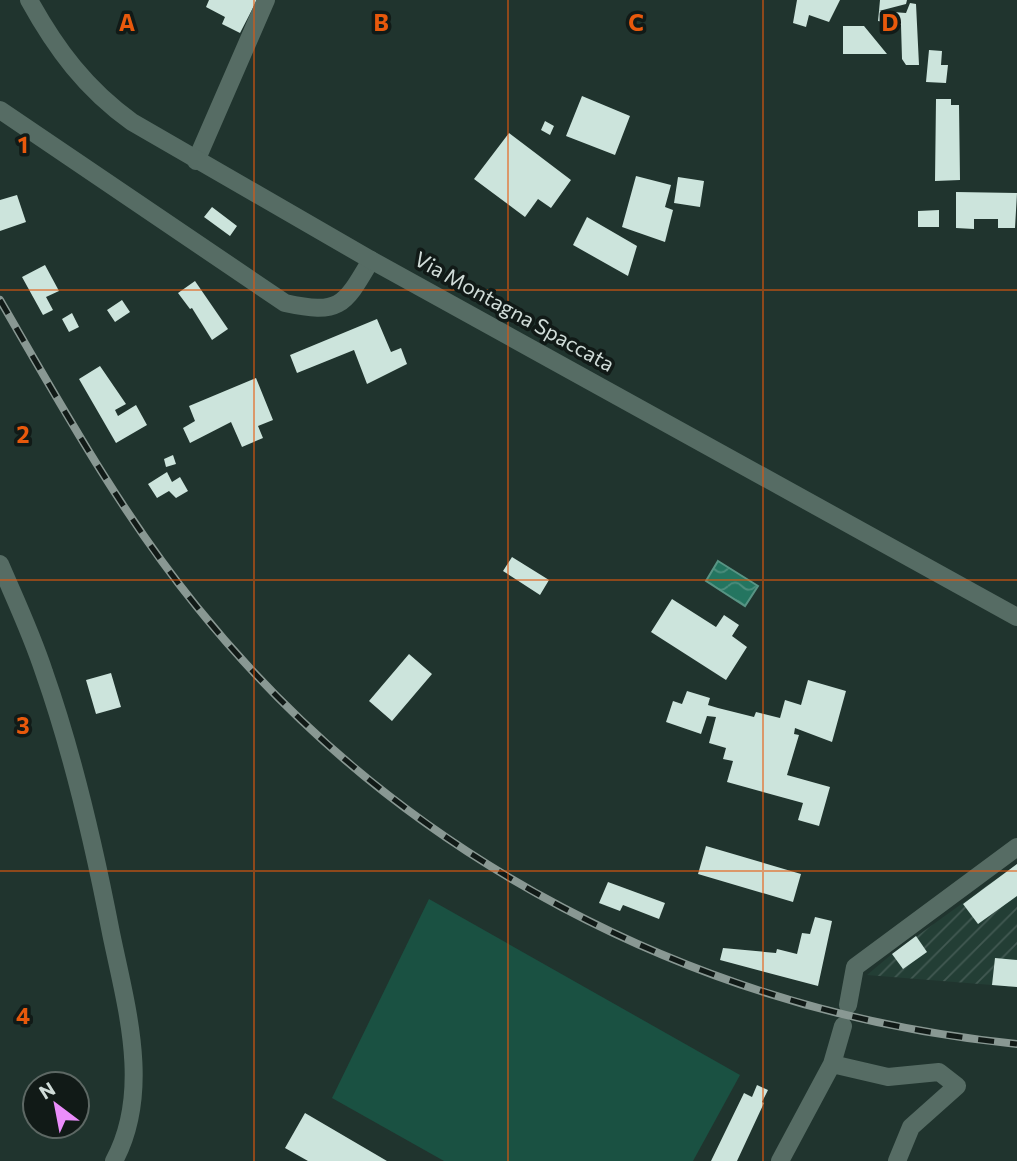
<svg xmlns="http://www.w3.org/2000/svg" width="1017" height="1161" viewBox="0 0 1017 1161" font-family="Commissioner,sans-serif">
	<defs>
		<pattern id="industrial-furrows" width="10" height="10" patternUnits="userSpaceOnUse" patternTransform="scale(1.75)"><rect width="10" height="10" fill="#233e35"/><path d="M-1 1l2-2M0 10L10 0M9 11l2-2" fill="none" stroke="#425952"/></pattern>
		<pattern id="water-waves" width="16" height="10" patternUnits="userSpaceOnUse" patternTransform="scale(1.75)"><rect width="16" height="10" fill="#247560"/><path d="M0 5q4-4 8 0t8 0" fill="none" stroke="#4d8e7d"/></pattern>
	</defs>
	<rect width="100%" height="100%" fill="#20342e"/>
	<path fill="url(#industrial-furrows)" d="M1017 864V987L867 975 892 954Z"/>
	<path fill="#1a5142" d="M429 899 740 1075 693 1161H444L332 1098Z"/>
	<path fill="url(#water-waves)" stroke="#589484" stroke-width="2" d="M718 561 758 586 745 606 706 581Z"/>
	<path fill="#cce4dc" d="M209 0H257L240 33 222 24 225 17 206 7Z
		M797 0H840L829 22 809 15 806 27 793 23Z
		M880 0H907L906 4 879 11Z
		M910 3 916 4 919 65H906L902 59 901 25 878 21 879 11 906 13Z
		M843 26H864L887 54H843Z
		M929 50 942 51 941 65H948L946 83 926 82Z
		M582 96 630 116 615 155 566 136Z
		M936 99H951V105H959L960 180 935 181Z
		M545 121 554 126 550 135 541 130Z
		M509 133 571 180 551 208 538 199 525 217 474 179Z
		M636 176 671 185 665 207 673 210 665 242 622 227Z
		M678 177 704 181 700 207 674 203Z
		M956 192 1017 193 1015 228H998V219H974V229L956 228Z
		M17 195 26 222 0 231V200Z
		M212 207 237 226 230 236 204 217Z
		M939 210V227H918V211Z
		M587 217 637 246 628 276 573 245Z
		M45 265 59 291 46 297 53 310 43 315 22 277Z
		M195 281 228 329 212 340 192 308 190 309 178 293Z
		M122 300 130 312 115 322 107 310Z
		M72 313 79 327 69 332 62 319Z
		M377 319 391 352 401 348 407 364 367 384 354 350 297 373 290 355Z
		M100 366 126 404 115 410 118 416 136 405 147 425 116 443 79 379Z
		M256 378 273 420 258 426 263 438 242 447 231 422 190 443 183 428 195 421 189 406Z
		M173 455 176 464 166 467 164 459Z
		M167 472 172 482 180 477 188 491 176 498 169 491 157 498 148 484Z
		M512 557 549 580 540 595 503 571Z
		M672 599 716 627 724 615 739 625 732 636 747 647 726 680 651 632Z
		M409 654 432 674 392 721 369 701Z
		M111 673 121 707 96 714 86 680Z
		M808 680 846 691 832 742 795 728 794 734 799 735 787 775 830 787 819 826 798 820 803 803 727 782 733 761 723 759 726 748 709 743 716 717 707 716 701 734 666 722 673 701 682 704 687 691 710 698 708 705 718 708 754 717 756 712 780 718 785 700 801 705Z
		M706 846 801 874 793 902 698 874Z
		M1017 864V896L978 924 963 904Z
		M608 882 665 903 659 919 623 905 620 911 599 903Z
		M815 917 832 921 818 986 720 960 723 948 776 953 777 949 797 954 802 933 810 934Z
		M916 936 927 952 903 969 892 954Z
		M995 958 1017 960V987L992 985Z
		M757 1085 768 1090 762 1102 764 1103 737 1161H711L744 1093 752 1097Z
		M305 1113 387 1161H308L285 1148Z"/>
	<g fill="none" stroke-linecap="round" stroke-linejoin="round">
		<path stroke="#566c64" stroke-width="18" d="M0 110 285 303C340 315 344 306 371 260
			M196 161 266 0
			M0 564C15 599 32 635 44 672 74 757 94 845 111 933 126 1006 152 1091 114 1161
			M848 1005 855 967 1017 847
			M832 1064 888 1077 939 1072 957 1086 911 1127 897 1161
			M780 1161 832 1064 843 1026"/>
		<path stroke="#566c64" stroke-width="18" d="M29 0C56 49 86 89 132 122L371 260 1017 617"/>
		<g stroke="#899893" stroke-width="8">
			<path id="rail" d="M0 300C61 405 120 512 197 607 399 858 697 1012 1017 1044"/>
		</g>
		<use href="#rail" stroke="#111a17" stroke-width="5" stroke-dasharray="16" stroke-linecap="butt"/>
	</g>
	<path fill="none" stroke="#e8590c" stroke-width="2" stroke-opacity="0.55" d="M254 0V1161M508 0V1161M763 0V1161M0 290H1017M0 580H1017M0 871H1017"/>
	<g text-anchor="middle" stroke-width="7" stroke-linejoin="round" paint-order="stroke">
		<g font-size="21" fill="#d0dcd8" stroke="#111a17">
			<text transform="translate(514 312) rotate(29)" y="7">Via Montagna Spaccata</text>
		</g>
	</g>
	<g font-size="23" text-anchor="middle" font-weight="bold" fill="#e8590c" stroke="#111a17" stroke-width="7" stroke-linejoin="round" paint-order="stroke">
		<text x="127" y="31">A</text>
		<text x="381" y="31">B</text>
		<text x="636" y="31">C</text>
		<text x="890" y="31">D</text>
		<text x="23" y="153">1</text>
		<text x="23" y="443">2</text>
		<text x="23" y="734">3</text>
		<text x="23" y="1024">4</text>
	</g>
	<g transform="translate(56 1105) rotate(328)"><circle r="33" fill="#111a17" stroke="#5d6864" stroke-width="2"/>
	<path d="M0-5L12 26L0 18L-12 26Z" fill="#eb8dfb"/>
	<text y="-10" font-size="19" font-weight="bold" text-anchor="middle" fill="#d0dcd8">N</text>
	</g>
</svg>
